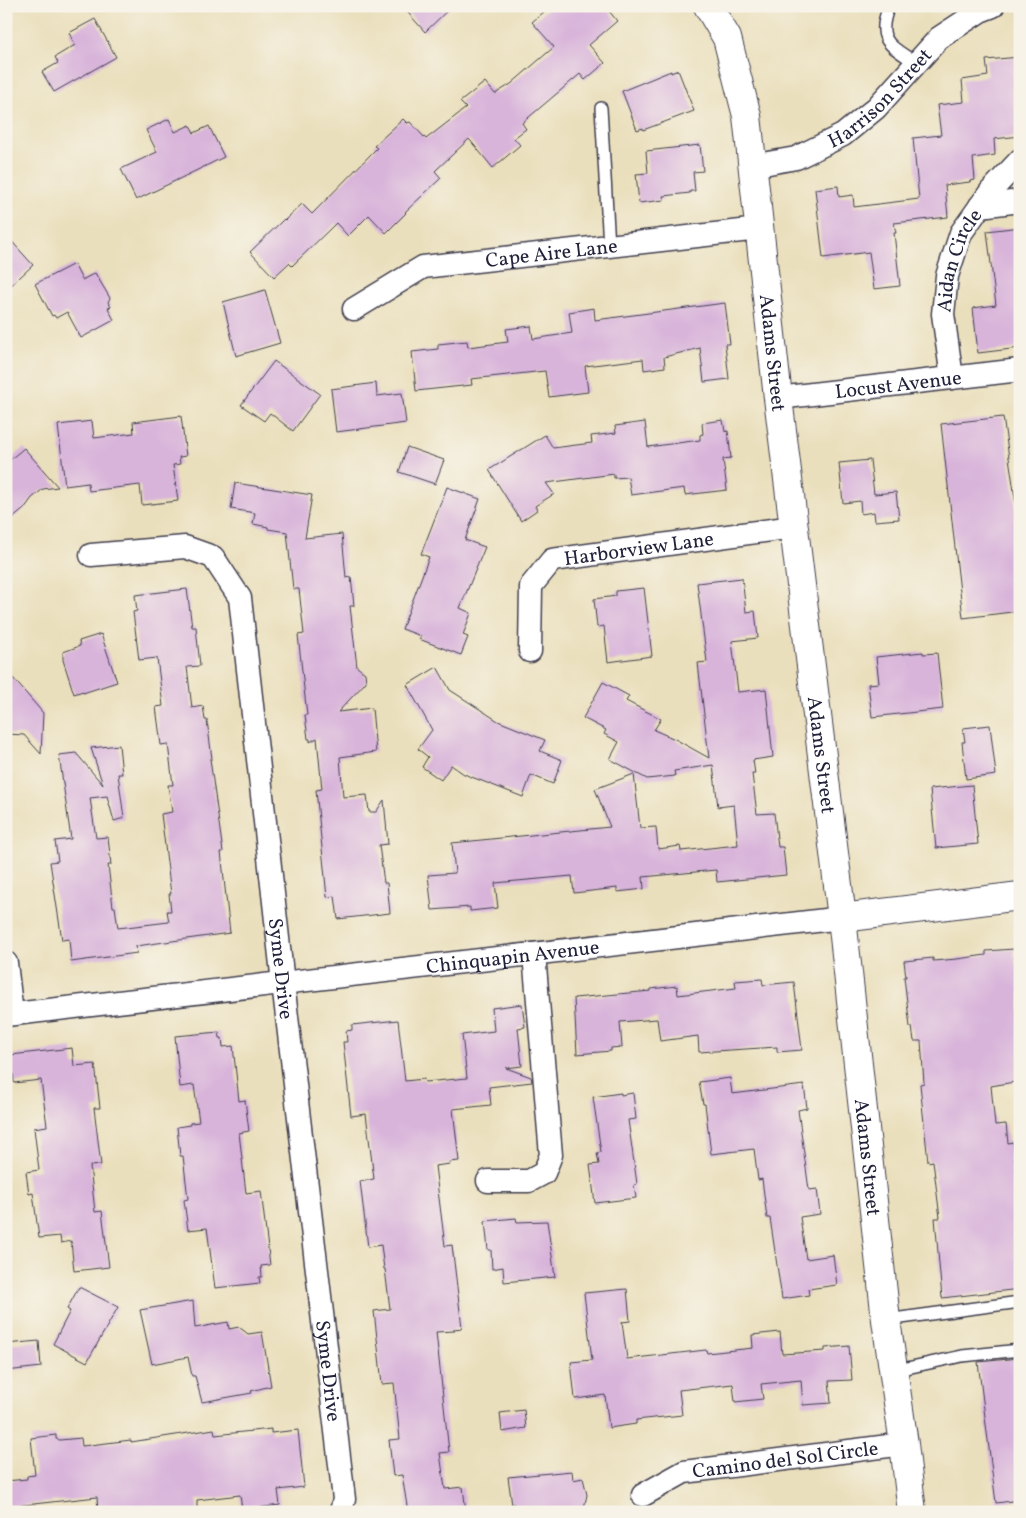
<svg xmlns="http://www.w3.org/2000/svg" width="1026" height="1518" viewBox="0 0 1026 1518" font-family="Vollkorn,serif">
	<rect width="100%" height="100%" fill="#f7f3e8"/>
	<filter id="ink" filterUnits="userSpaceOnUse"><feTurbulence type="fractalNoise" baseFrequency=".02" numOctaves="2"/><feDisplacementMap in="SourceGraphic" scale="10" xChannelSelector="R" yChannelSelector="G"/><feConvolveMatrix kernelMatrix="1 2 1 2 8 2 1 2 1" color-interpolation-filters="sRGB"/></filter>
	<filter id="wash" filterUnits="userSpaceOnUse"><feTurbulence type="fractalNoise" baseFrequency=".0096" numOctaves="4" result="noise"/><feDisplacementMap in="SourceGraphic" scale="20" xChannelSelector="R" yChannelSelector="G"/><feGaussianBlur stdDeviation="1.12" result="paint"/><feColorMatrix in="noise" values="0 0 0 0 0 0 0 0 0 0 0 0 0 0 0 0 0 1.4 0 .05"/><feComposite in="paint" operator="in"/></filter>
	<g filter="url(#wash)">
		<rect width="100%" height="100%" fill="#eadfbc"/>
		<g id="blocks">
			<path fill="#d8b3da" d="M402 6H452L425 32Z
				M551 6H605L617 21 589 45 605 63 585 80 580 74 522 123 526 129 514 138 520 145 493 168 469 139 435 171 441 178 405 212 406 213 386 233 369 215 348 236 336 223 292 266 289 263 274 277 250 252 284 219 285 220 302 204 312 214 377 148 374 146 403 119 407 123 410 122 426 139 466 108 460 102 485 82 495 94 511 84 554 47 532 22Z
				M95 19 116 57 54 92 42 72 58 63 55 57 75 45 69 33Z
				M1020 57V136L994 139 995 155 973 158 975 180 970 181V182L945 185 948 217 894 223 896 233H894L900 286 874 289 869 252 823 258 815 189 838 186 839 197 853 195 854 207 919 199 913 138 941 135 937 105 964 102 962 80 988 76 986 60Z
				M678 70 694 111 643 130V128L637 130 622 91 671 71V73Z
				M169 119 175 132 190 125 194 133 209 126 224 157 136 200 121 169 157 152 146 130Z
				M700 145 703 171 693 172 695 191H690V193L663 196 664 200 639 203 636 174 648 173 646 151Z
				M1020 227V348L978 353 973 308 996 305 987 231Z
				M6 235 33 265 6 290Z
				M74 264 82 280 95 273 110 298 108 302 111 307 108 308 114 320 81 338 67 312 56 318 54 315 52 316 35 284Z
				M265 290 280 343 236 356 223 302Z
				M725 303 730 344H725L729 379 704 382 700 348 664 357 665 367 644 370 643 359 585 366 588 392 549 397 545 371 471 379 472 385 416 391 412 352 438 349V344L467 341 468 347 508 342 506 329 531 326 533 339 572 333 569 312 594 308 595 320Z
				M274 361 320 394 293 431 270 413 264 421 241 405Z
				M376 383 377 396 402 393 406 423 336 432 331 389Z
				M181 416 186 456 179 457 180 464 173 465 178 501 142 505 140 485 89 491 88 483 65 486 58 425 92 421 94 438 134 433 133 422Z
				M1003 417 1020 532V611L963 618 941 424Z
				M723 420 725 432 728 431 731 458 723 459 727 490 685 495 684 488 631 495 628 477 614 478V474L546 483 554 494 535 506 537 510 521 521 489 470 545 435 553 448 592 443 591 436 616 433 615 426 645 422 648 447 700 440V435L703 434 702 423Z
				M407 447 444 460 435 484 399 472Z
				M24 448 58 487 43 489 32 498 24 509 6 524V463Z
				M870 460 874 494 896 492 899 519 875 521 874 512 861 514 860 501 843 503 839 463Z
				M235 483 312 495 305 538 342 534 346 578 351 577 354 606H350L357 667 365 673 366 682 338 712 372 708 376 752 340 757 343 797 367 795 369 812H376L384 800 388 844 379 845 384 883H387L390 913 338 919 335 896 327 897 316 790 322 789 317 738 310 742V739H308L305 715H307L298 635 304 634 299 589H293L287 532 268 529V527L253 524 255 513 231 509Z
				M447 487 480 499 465 540 485 547 460 608 471 613 463 635 468 637 461 655 419 639 421 636 402 629 429 557 421 554Z
				M742 578 746 612 755 611 758 638 732 641 738 692 766 689 773 757 753 760 755 774H752L757 814 774 813 778 847H783L786 875 717 882 716 870 643 877 644 889 617 892V888L574 893 572 876 495 883 498 908 470 911V907L432 910 428 875 455 873 452 843 610 827 595 789 634 774 640 828 656 827 658 849 680 846 681 851 738 845 734 805 718 807 713 765 674 771 675 776 647 779 610 759 619 742 604 734 606 730 583 718 603 682 629 696 626 701 661 719 654 730 675 739 709 758 698 663 707 662 697 583Z
				M644 588 652 656 608 662 604 626 597 627 594 599 616 596V591Z
				M187 589 192 627H196L200 666 187 667 192 708 203 706 205 720H207L212 759H210L223 852H221L230 933 136 946 137 953 71 962 69 939 62 940 50 862 58 861 55 841 71 839 59 755 76 753 103 785 91 748 119 745 122 774H118L124 818 114 821 107 796 90 798 96 838 108 837 111 865H108L113 907H115L118 928 169 922 167 911H171L169 894H171L161 814 172 812 168 785H173L168 744 161 745 156 707 163 706 157 658 139 660 133 612 137 611 135 595Z
				M101 634 117 682 83 693V691L74 694 63 660V652L80 646 79 641Z
				M923 652V654L937 653 943 709 872 717 868 684 879 683 876 657Z
				M437 667 450 690 498 721 545 740 540 751 562 760 553 784 531 775 523 797 464 774 451 765 441 780 422 767 428 757 418 749 432 730 407 685Z
				M6 670 43 713 41 754 24 735 6 734Z
				M990 725 996 775 966 779 962 742H965L963 728Z
				M972 785 978 844 936 848 930 789Z
				M1014 949 1016 964 1019 963 1020 974V1081L991 1086 995 1125 1006 1124 1008 1143 1013 1142 1020 1201V1289L942 1298 935 1218H940L933 1161 928 1162 920 1084 924 1083 921 1041H914L912 1027H910L904 977H906L904 961 933 958V961L957 959 986 955V951Z
				M762 979 763 985 794 982 802 1050 777 1052V1047L699 1052 698 1036 660 1041 657 1019 620 1022 622 1047 611 1048V1051L577 1054 574 998 651 991V989L677 986 678 995 736 988 735 981Z
				M522 1004 525 1027 518 1028 522 1066 506 1068 531 1077 532 1082 489 1087 491 1105 453 1109 459 1161 449 1162 450 1164 435 1166 445 1246 452 1245 462 1328 454 1329V1331L436 1332 449 1452 440 1453 445 1489 463 1487 466 1512H408L402 1475 393 1476 389 1440 400 1439 394 1383 382 1384 374 1311 390 1309 385 1269H384L381 1245 368 1247 360 1181 374 1179 366 1114 351 1116 343 1042H347L346 1031 352 1030V1025L398 1020 405 1081 424 1079 425 1082 467 1078 462 1035 494 1031 492 1008Z
				M219 1032 220 1038H222L223 1047 233 1046 239 1101 245 1100 249 1131 239 1133 246 1193 261 1191 270 1265 261 1266 262 1277H259L260 1283 215 1288 207 1228 188 1230 184 1200 188 1199 183 1156H180L177 1127 190 1125V1123L199 1122 194 1085 180 1087 175 1036Z
				M72 1048 74 1066 95 1064 100 1108H94L101 1165 90 1166 95 1212 102 1211 109 1267 74 1271 71 1241 61 1243 60 1236 39 1238 33 1193 29 1194 26 1172 39 1170 34 1128 47 1126 41 1080 14 1083 11 1055Z
				M730 1078 732 1094 804 1085 807 1108 798 1110 809 1190 817 1189 820 1214 800 1217 806 1259 833 1255 837 1285 808 1289 809 1295 782 1299 770 1218H767L762 1179 758 1180 754 1149 711 1154 705 1104H703L699 1082Z
				M621 1093V1095L633 1093 636 1119 628 1120 637 1184 634 1185 636 1198 595 1203 590 1165 599 1164 597 1153 601 1152 593 1097Z
				M516 1218 517 1222 547 1221 555 1277 504 1282 503 1267 492 1269 491 1250H488L485 1221Z
				M79 1287 118 1307 87 1362 53 1344 70 1311 67 1309Z
				M627 1289 630 1321 622 1322 627 1359 706 1350 707 1353 753 1348 752 1335 780 1332 782 1354 825 1351V1348L849 1346 852 1380 829 1381 831 1403 803 1405 801 1380 761 1384 763 1399 735 1402 733 1384 679 1390 682 1415 636 1420V1424L609 1428 605 1395 575 1399 571 1362 592 1360 584 1293Z
				M193 1301 195 1328 228 1322 229 1329 239 1327 248 1334 262 1332 271 1386 251 1391 252 1393 202 1402 195 1376H192L188 1357 152 1364 140 1310Z
				M39 1341 41 1367 6 1371V1344Z
				M1020 1358V1500L996 1503 978 1362Z
				M524 1410 526 1428 502 1432 500 1413Z
				M214 1429 215 1435 271 1429V1433L298 1430 304 1487 278 1490 280 1505 242 1510 240 1495 197 1500V1512H170L152 1509 132 1512H98L97 1497 6 1507V1481L27 1479V1476L35 1475 31 1438 56 1435V1439L60 1440 81 1438 82 1446 131 1440V1442Z
				M572 1471 573 1480 583 1478 587 1495 584 1508 577 1509 578 1512H514V1504L512 1505 508 1477Z"/>
		</g>
	</g>
	<g filter="url(#ink)">
		<use href="#blocks" fill-opacity="0" stroke="#403e4e" stroke-width="1"/>
		<g fill="none" stroke-linecap="round" stroke-linejoin="round">
			<g stroke="#403e4e" stroke-width="14">
				<path id="lane" d="M889 6C875 41 890 45 916 63
					M601 108 609 246
					M886 1320 1020 1302
					M893 1371 962 1356 1020 1350"/>
			</g>
			<g stroke="#403e4e" stroke-width="25">
				<g id="street">
					<path id="s1" d="M752 166 796 158 843 135 876 108 939 38 980 11 993 6"/>
					<path d="M980 206 1020 201"/>
					<path id="s2" d="M354 309 423 267 759 229"/>
					<path id="s3" d="M952 378 943 314 947 276 961 233 991 191 1020 160"/>
					<path id="s4" d="M778 398 1020 370"/>
					<path id="s5" d="M91 555 185 547 213 557 240 598 283 983 344 1499 341 1512"/>
					<path id="s6" d="M530 651 531 586 552 560 793 527"/>
					<path d="M6 963 12 1014"/>
					<path id="s7" d="M6 1015 842 918"/>
					<path d="M488 1181H529L544 1173 551 1155 534 954"/>
					<path id="s8" d="M643 1495 684 1472 904 1444"/>
				</g>
			</g>
			<g stroke="#403e4e" stroke-width="30">
				<g id="secondary">
					<path id="s9" d="M708 6 727 38 747 116 778 398 842 918 886 1320 904 1444 912 1512"/>
					<path d="M842 918 1020 896"/>
				</g>
			</g>
			<use href="#lane" stroke="#fff" stroke-width="11"/>
			<use href="#street" stroke="#fff" stroke-width="22"/>
			<use href="#secondary" stroke="#fff" stroke-width="28"/>
		</g>
	</g>
	<g text-anchor="middle" stroke-width="4" stroke-linejoin="round" paint-order="stroke">
		<g font-size="20" fill="#22223b" stroke="#f7f3e8">
			<text dy="7" stroke="none"><textPath href="#s1" startOffset="149">Harrison Street</textPath></text>
			<text dy="7" stroke="none"><textPath href="#s2" startOffset="210">Cape Aire Lane</textPath></text>
			<text dy="7" stroke="none"><textPath href="#s3" startOffset="121">Aidan Circle</textPath></text>
			<text dy="7" stroke="none"><textPath href="#s9" startOffset="356">Adams Street</textPath></text>
			<text dy="7" stroke="none"><textPath href="#s4" startOffset="121">Locust Avenue</textPath></text>
			<text dy="7" stroke="none"><textPath href="#s6" startOffset="186">Harborview Lane</textPath></text>
			<text dy="7" stroke="none"><textPath href="#s9" startOffset="761">Adams Street</textPath></text>
			<text dy="7" stroke="none"><textPath href="#s7" startOffset="510">Chinquapin Avenue</textPath></text>
			<text dy="7" stroke="none"><textPath href="#s5" startOffset="546">Syme Drive</textPath></text>
			<text dy="7" stroke="none"><textPath href="#s9" startOffset="1166">Adams Street</textPath></text>
			<text dy="7" stroke="none"><textPath href="#s5" startOffset="951">Syme Drive</textPath></text>
			<text dy="7" stroke="none"><textPath href="#s8" startOffset="149">Camino del Sol Circle</textPath></text>
		</g>
	</g>
	<rect width="1026" height="1518" fill="none" stroke="#f7f3e8" stroke-width="25"/>
</svg>
